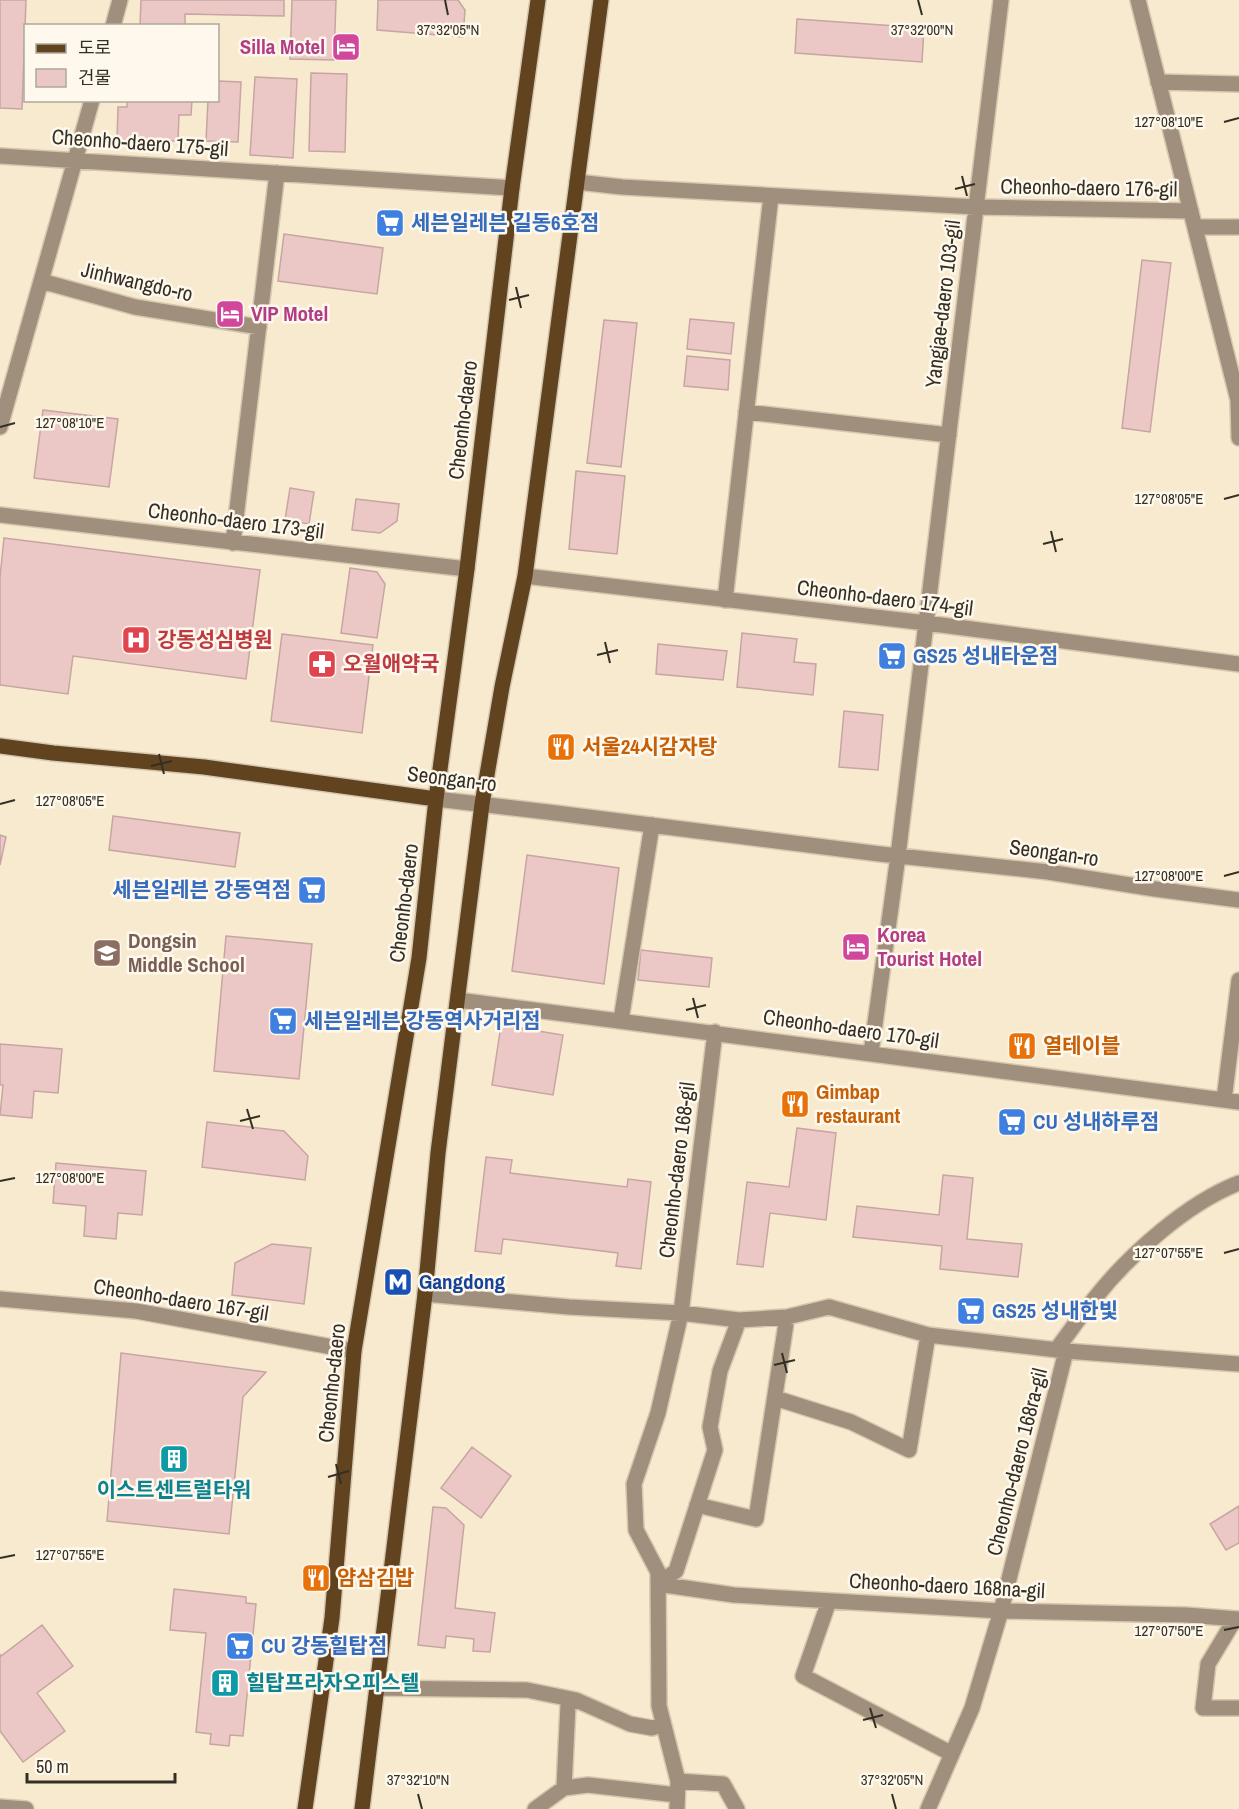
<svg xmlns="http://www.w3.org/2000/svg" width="1239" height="1809" viewBox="0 0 1239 1809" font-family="'Archivo Narrow','Noto Sans KR',sans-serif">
	<rect width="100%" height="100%" fill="#f8eacf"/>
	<path fill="#ebc8c5" stroke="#c7a5a2" stroke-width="1.5" d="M0 0H26L22 109 0 108Z
		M141 0H284V16L185 14V26H140Z
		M292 0H336L334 60 290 59Z
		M378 0H458L465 10 463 37 377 30Z
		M797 19 924 28 922 62 795 53Z
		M311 73 347 74 345 152 309 151Z
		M255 77 297 79 293 158 250 155Z
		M218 81 241 82 238 142 206 141 208 100H218Z
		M127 100H192L191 115H179L178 141 117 140 118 107H127Z
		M284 234 383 248 377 294 278 281Z
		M1142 260 1171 263 1150 432 1122 428Z
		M690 319 734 323 731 354 687 349Z
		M604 320 637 323 621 467 587 463Z
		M687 356 730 360 728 390 684 386Z
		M43 410 118 419 109 487 34 478Z
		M576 471 625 476 617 554 569 549Z
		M290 488 314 492 309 524 285 520Z
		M356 499 399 504 397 521 380 533 352 530Z
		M4 538 260 570 246 679 73 656 68 694 0 685V577Z
		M350 568 377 572 385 584 377 638 341 633Z
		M742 633 797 639 794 662 816 664 813 695 737 687Z
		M282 634 373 645 362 733 271 721Z
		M658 644 727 651 723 680 656 674Z
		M844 711 883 715 878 770 839 767Z
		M113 816 240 833 235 867 109 850Z
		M0 835 6 837 0 865Z
		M527 855 619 868 604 984 512 971Z
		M226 936 312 944 299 1079 214 1071Z
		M641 950 712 958 709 987 638 980Z
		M501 1025 563 1035 553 1095 492 1085Z
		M0 1044 62 1049 58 1093 34 1091 32 1118 0 1115 3 1085H0Z
		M207 1122 284 1131 308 1156 305 1180 202 1167Z
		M797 1128 836 1133 826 1220 770 1213 763 1267 737 1264 747 1182 789 1187Z
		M486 1157 512 1160 510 1173 627 1187 628 1179 651 1182 641 1269 616 1266 618 1253 503 1239 501 1254 475 1251Z
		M56 1163 146 1171 142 1215 118 1213 116 1239 84 1236 86 1206 53 1203Z
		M943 1175 973 1178 967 1239 1022 1244 1018 1277 940 1269 942 1246 853 1237 857 1206 939 1215Z
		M272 1244 311 1248 304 1304 232 1295 235 1263Z
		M121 1353 266 1372 243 1397 229 1534 107 1521Z
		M472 1447 511 1476 481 1518 441 1488Z
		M1239 1506V1543L1226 1550 1210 1524Z
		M433 1507 446 1508 464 1525 455 1608 495 1613 490 1652 473 1651 474 1639 446 1636 445 1648 418 1645Z
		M174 1589 246 1597V1603L256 1604 243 1736 230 1735 229 1746 210 1744 211 1734 196 1732 206 1633 170 1630Z
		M42 1625 73 1666 37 1693 65 1731 23 1762 0 1731V1654L1 1656Z"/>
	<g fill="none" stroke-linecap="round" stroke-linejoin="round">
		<g stroke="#d5c8b0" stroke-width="18">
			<path id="minor" d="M1138 0 1238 400 1239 438
				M113 26 120 0
				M1158 82 1239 84
				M0 156 512 188
				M577 182 622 187 976 207 1191 211
				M1195 227H1239
				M41 281 135 307 259 327
				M746 412 949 435
				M0 427 92 100
				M0 515 467 569
				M233 543 277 173
				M525 576 926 623 1239 664
				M725 600 771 196
				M436 799 556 813 880 854 1048 872 1155 889 1239 900
				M458 1000 1239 1102
				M621 1020 652 825
				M871 1053 898 856 1001 0
				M1224 1100 1239 980
				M425 1294 569 1307 681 1313 739 1320 787 1317 829 1307 928 1335 1066 1351 1239 1364
				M0 1299 136 1311 354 1351
				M1056 1350C1069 1333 1081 1315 1095 1298 1129 1255 1187 1203 1239 1183
				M775 1398 851 1422 909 1450 928 1335
				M697 1505 756 1519 787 1317
				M658 1584 734 1595 1001 1611 1186 1615 1239 1619
				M658 1584 676 1571 715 1450 710 1427 720 1371 739 1320
				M829 1601 803 1676 952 1754
				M1235 1619 1208 1664 1203 1708H1239
				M377 1688 527 1690 576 1700 630 1724 652 1728 663 1724
				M678 1781 723 1784 737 1809
				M564 1788 568 1705 576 1700
				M0 1807 26 1809
				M535 1809 564 1788 588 1785 677 1795
				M677 1809 678 1781 659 1706 658 1572 636 1530 634 1484 658 1413 681 1313 715 1032
				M928 1809 972 1708 1001 1611 1066 1351"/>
		</g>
		<g stroke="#d5c8b0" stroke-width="18">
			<path id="major" d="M0 746 53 753 204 767 436 799
				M305 1809 332 1618 354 1351 419 958 436 799 467 569 512 188 538 0
				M362 1809 425 1294 438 1153 482 804 502 687 525 576 601 0"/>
		</g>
		<use href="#minor" stroke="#a08f7c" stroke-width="15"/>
		<use href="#major" stroke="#614320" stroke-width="15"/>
	</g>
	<path fill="none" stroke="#342f24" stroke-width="2" d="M445 0 448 15M918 0 922 15M1224 122 1239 118M962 176 967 196M955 189 975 184M516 287 521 308M509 300 529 295M0 427 15 423M1224 499 1239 495M1051 531 1056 552M1043 544 1063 539M605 642 610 663M597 655 618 650M159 754 164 774M151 766 172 761M0 804 15 800M1224 876 1239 872M693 998 698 1018M686 1010 706 1005M247 1109 253 1129M240 1121 260 1116M0 1181 15 1178M1224 1253 1239 1249M782 1353 787 1373M774 1365 795 1360M336 1464 341 1484M328 1477 349 1471M0 1558 15 1555M1224 1630 1239 1627M870 1708 876 1728M863 1720 883 1715M418 1794 422 1809M892 1794 896 1809"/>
	<defs>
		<g id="hotel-square" transform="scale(1.5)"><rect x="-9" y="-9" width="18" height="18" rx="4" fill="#d1479c" stroke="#fef8ed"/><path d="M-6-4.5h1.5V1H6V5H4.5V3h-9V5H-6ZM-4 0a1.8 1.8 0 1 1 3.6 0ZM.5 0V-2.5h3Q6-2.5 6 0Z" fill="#fff"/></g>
		<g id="supermarket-square" transform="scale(1.5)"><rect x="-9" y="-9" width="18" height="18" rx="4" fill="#3f7fe0" stroke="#fef8ed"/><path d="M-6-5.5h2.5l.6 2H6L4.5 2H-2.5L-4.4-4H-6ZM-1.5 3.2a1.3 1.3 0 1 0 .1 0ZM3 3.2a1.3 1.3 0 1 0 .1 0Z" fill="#fff"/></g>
		<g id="hospital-square" transform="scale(1.5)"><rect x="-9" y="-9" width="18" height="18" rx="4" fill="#e0444e" stroke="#fef8ed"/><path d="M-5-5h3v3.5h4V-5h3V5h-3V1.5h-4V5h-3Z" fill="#fff"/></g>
		<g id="pharmacy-square" transform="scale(1.5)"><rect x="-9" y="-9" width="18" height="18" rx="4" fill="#e0444e" stroke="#fef8ed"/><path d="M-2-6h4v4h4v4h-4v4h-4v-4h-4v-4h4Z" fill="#fff"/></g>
		<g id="restaurant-square" transform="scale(1.5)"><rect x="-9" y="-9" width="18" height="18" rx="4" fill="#e8710a" stroke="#fef8ed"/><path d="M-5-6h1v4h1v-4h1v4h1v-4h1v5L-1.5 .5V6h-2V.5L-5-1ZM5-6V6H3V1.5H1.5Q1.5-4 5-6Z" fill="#fff"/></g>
		<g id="school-square" transform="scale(1.5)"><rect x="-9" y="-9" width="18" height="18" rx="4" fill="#8d6e63" stroke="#fef8ed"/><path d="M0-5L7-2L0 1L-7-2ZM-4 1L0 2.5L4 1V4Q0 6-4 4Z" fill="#fff"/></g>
		<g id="metro-square" transform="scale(1.5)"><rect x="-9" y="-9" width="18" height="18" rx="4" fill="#1a4fb4" stroke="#fef8ed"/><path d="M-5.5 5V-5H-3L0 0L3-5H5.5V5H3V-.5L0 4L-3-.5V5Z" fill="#fff"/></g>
		<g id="building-square" transform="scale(1.5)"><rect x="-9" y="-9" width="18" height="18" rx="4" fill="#0f9aa8" stroke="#fef8ed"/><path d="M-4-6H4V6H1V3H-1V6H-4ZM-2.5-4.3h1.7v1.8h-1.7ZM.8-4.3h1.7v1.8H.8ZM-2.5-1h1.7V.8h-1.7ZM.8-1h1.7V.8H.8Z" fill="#fff"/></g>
	</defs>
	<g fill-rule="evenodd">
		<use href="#hotel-square" x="346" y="47"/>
		<use href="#supermarket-square" x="390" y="223"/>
		<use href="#hotel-square" x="230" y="314"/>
		<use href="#hospital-square" x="136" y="640"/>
		<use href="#supermarket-square" x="892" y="656"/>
		<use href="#pharmacy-square" x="322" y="664"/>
		<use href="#restaurant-square" x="561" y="747"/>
		<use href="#supermarket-square" x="312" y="890"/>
		<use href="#hotel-square" x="856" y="947"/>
		<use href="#school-square" x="107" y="953"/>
		<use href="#supermarket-square" x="283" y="1021"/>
		<use href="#restaurant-square" x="1022" y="1046"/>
		<use href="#restaurant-square" x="795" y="1104"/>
		<use href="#supermarket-square" x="1012" y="1122"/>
		<use href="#metro-square" x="398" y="1282"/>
		<use href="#supermarket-square" x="971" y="1311"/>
		<use href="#building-square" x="174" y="1459"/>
		<use href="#restaurant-square" x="316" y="1578"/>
		<use href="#supermarket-square" x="240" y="1646"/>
		<use href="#building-square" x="225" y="1683"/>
	</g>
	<g text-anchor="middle" stroke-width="5" stroke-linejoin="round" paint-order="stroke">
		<g font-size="21" font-weight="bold" fill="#b23c85" stroke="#fef8ed" text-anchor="start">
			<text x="325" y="54" text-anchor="end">Silla Motel</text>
			<text x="251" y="321">VIP Motel</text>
			<text x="877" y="942">Korea<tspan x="877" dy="24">Tourist Hotel</tspan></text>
		</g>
		<g font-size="21" fill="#342f24" stroke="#fef8ed">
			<text transform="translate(140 143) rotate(4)" y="7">Cheonho-daero 175-gil</text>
			<text transform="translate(1089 188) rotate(1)" y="7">Cheonho-daero 176-gil</text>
			<text transform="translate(137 282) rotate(13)" y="7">Jinhwangdo-ro</text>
			<text transform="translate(943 304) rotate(-83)" y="7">Yangjae-daero 103-gil</text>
			<text transform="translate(463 420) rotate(-83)" y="7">Cheonho-daero</text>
			<text transform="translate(236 521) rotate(7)" y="7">Cheonho-daero 173-gil</text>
			<text transform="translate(885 598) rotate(7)" y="7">Cheonho-daero 174-gil</text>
			<text transform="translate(452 779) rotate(7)" y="7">Seongan-ro</text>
			<text transform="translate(1054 853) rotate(8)" y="7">Seongan-ro</text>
			<text transform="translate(404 903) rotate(-83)" y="7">Cheonho-daero</text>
			<text transform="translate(851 1029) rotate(8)" y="7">Cheonho-daero 170-gil</text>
			<text transform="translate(677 1170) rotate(-83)" y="7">Cheonho-daero 168-gil</text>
			<text transform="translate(181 1300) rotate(9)" y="7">Cheonho-daero 167-gil</text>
			<text transform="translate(332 1383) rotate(-84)" y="7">Cheonho-daero</text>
			<text transform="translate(1017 1462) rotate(-76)" y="7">Cheonho-daero 168ra-gil</text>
			<text transform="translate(947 1586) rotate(3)" y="7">Cheonho-daero 168na-gil</text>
		</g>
		<g font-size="21" font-weight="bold" fill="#366cbe" stroke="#fef8ed" text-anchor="start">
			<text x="411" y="230">세븐일레븐 길동6호점</text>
			<text x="913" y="663">GS25 성내타운점</text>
			<text x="291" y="897" text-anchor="end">세븐일레븐 강동역점</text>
			<text x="304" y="1028">세븐일레븐 강동역사거리점</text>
			<text x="1033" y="1129">CU 성내하루점</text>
			<text x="992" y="1318">GS25 성내한빛</text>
			<text x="261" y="1653">CU 강동힐탑점</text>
		</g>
		<g font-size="21" font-weight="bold" fill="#be3a42" stroke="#fef8ed" text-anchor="start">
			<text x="157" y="647">강동성심병원</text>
			<text x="343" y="671">오월애약국</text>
		</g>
		<g font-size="21" font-weight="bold" fill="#c56008" stroke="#fef8ed" text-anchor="start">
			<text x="582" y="754">서울24시감자탕</text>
			<text x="1043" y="1053">열테이블</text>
			<text x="816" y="1099">Gimbap<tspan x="816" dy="24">restaurant</tspan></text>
			<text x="337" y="1585">얌삼김밥</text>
		</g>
		<g font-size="21" font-weight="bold" fill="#785e54" stroke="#fef8ed" text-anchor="start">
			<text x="128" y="948">Dongsin<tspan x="128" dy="24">Middle School</tspan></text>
		</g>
		<g font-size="21" font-weight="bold" fill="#164399" stroke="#fef8ed" text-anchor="start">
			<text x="419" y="1289">Gangdong</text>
		</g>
		<g font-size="21" font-weight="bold" fill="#0d838f" stroke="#fef8ed">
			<text x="174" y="1497">이스트센트럴타워</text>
			<text x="246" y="1690" text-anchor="start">힐탑프라자오피스텔</text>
		</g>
	</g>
	<g font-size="15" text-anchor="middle" fill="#342f24" stroke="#fef8ed" stroke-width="5" stroke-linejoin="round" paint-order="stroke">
		<text x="448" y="35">37°32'05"N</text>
		<text x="922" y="35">37°32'00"N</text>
		<text x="1169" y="127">127°08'10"E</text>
		<text x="70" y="428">127°08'10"E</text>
		<text x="1169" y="504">127°08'05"E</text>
		<text x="70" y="806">127°08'05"E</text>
		<text x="1169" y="881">127°08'00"E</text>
		<text x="70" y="1183">127°08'00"E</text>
		<text x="1169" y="1258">127°07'55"E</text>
		<text x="70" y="1560">127°07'55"E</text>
		<text x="1169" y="1636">127°07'50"E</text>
		<text x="418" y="1785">37°32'10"N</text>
		<text x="892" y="1785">37°32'05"N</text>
	</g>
	<rect x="24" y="24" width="195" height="78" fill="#fef8ed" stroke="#ada89d" stroke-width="1.5"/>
	<rect x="36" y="44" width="30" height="9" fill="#614320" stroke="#ada89d" stroke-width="1.5"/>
	<text x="78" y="54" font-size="18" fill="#342f24">도로</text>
	<rect x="36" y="69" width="30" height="18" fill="#ebc8c5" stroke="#ada89d" stroke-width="1.5"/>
	<text x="78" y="84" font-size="18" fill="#342f24">건물</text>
	<path d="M27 1773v9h148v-9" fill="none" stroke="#342f24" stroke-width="3"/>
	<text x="36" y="1773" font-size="18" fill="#342f24" stroke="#fef8ed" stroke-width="4.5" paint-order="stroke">50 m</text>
</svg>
